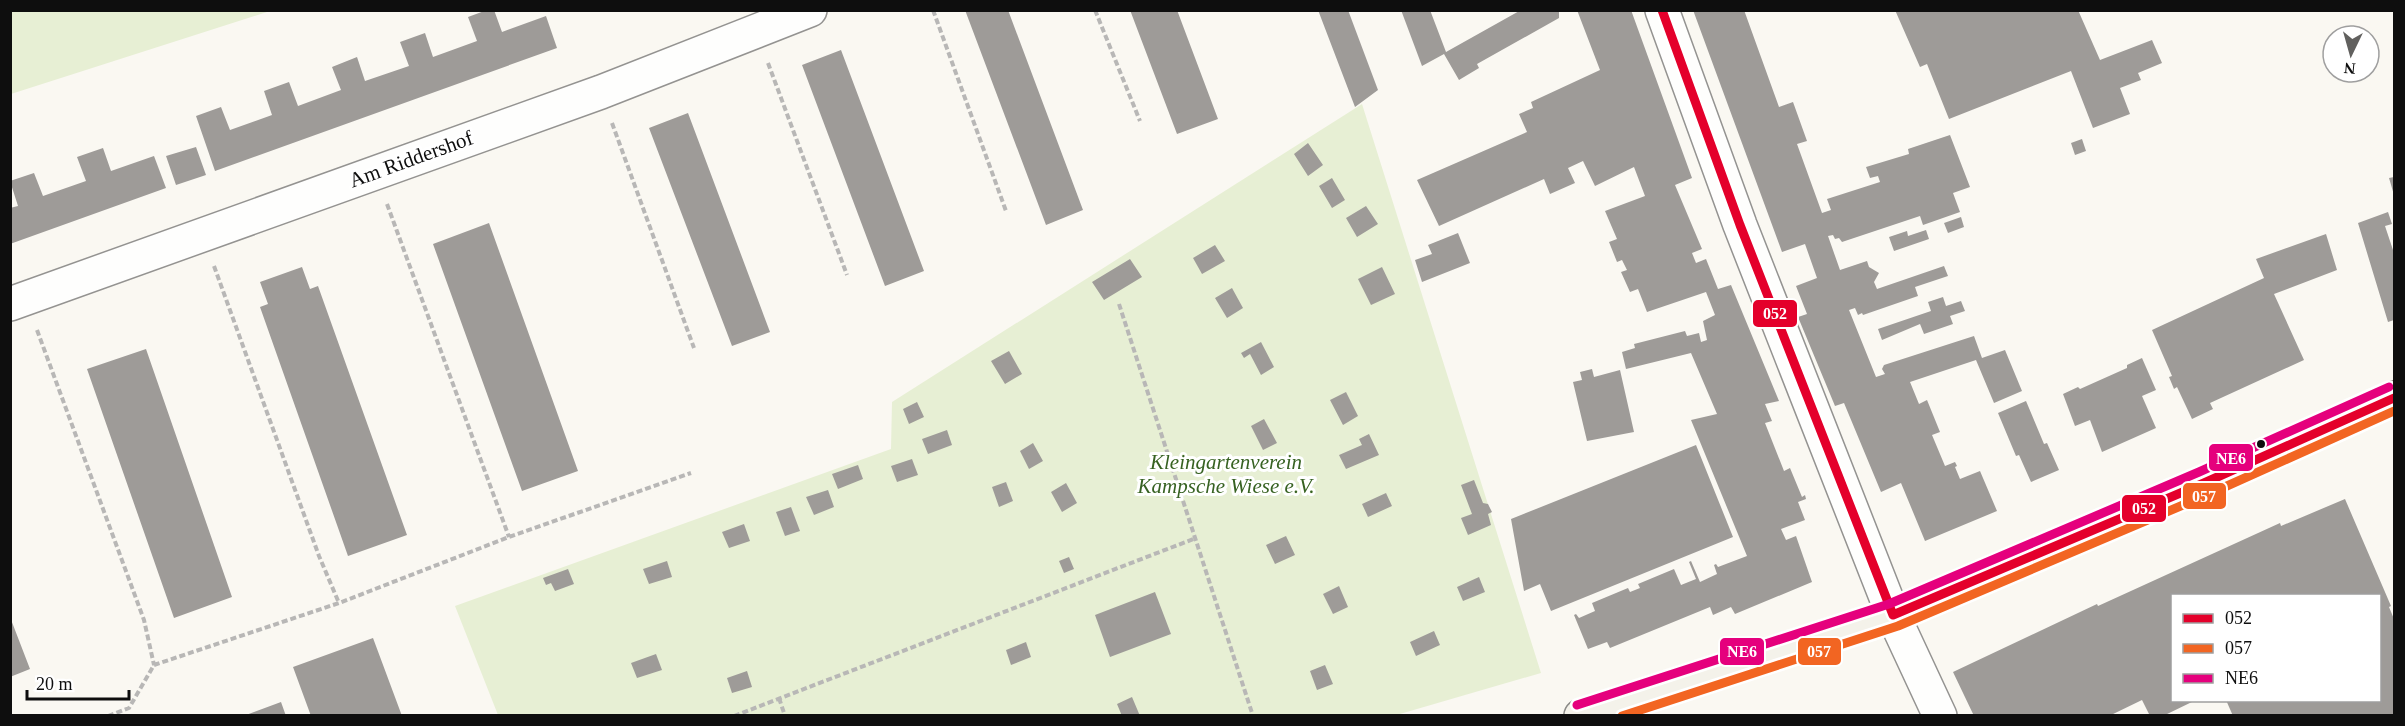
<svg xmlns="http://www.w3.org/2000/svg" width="2405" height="726" viewBox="0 0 2405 726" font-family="'Times New Roman',serif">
	<rect width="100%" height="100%" fill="#faf8f2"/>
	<path fill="#e7efd4" d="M11 10H270V11L11 94Z
		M1362 104 1541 673 1393 716 498 715 455 606 891 449 892 402Z"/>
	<path fill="#9e9b98" d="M487 10H494L502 32 546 16 557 48 215 171 196 116 221 107 230 130 272 115 264 91 289 82 298 106 341 90 332 67 357 57 365 81 409 66 400 42 425 33 433 57 477 41 468 17Z
		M965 10H1008L1083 210 1046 225Z
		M1130 10H1177L1218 119 1177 134Z
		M1318 10H1348L1378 90 1355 107Z
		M1401 10H1430L1446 52 1521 10H1563L1559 12V18L1477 64 1479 68 1459 80 1444 54 1422 66Z
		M1577 10H1631L1692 178 1675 185 1702 249 1692 253 1696 263 1706 259 1718 289 1731 285 1779 401 1765 404 1772 421 1765 423 1784 471 1790 468 1802 497 1805 495 1806 499 1798 502 1805 520 1781 529 1786 540 1796 536 1812 582 1735 614 1731 607 1713 615 1710 607 1610 648 1607 642 1588 649 1574 615 1576 614 1579 618 1595 611 1592 603 1628 588 1630 592 1640 588 1638 584 1674 569 1681 585 1696 579 1689 562 1691 561 1700 582 1717 574 1714 565 1716 564 1718 567 1747 556 1691 420 1717 414 1691 353 1626 369 1622 352 1635 348 1634 344 1685 331 1687 336 1699 333 1701 342 1707 340 1703 321 1715 315 1706 292 1647 312 1638 289 1630 292 1621 272 1627 270 1622 260 1617 262 1609 242 1617 239 1605 211 1645 196 1634 167 1595 186 1583 161 1568 168 1575 183 1550 194 1544 179 1439 226 1417 180 1527 132 1519 114 1533 108 1531 102 1600 70Z
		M1693 10H1744L1779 107 1793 102 1807 141 1797 144 1822 213 1831 210 1827 199 1880 182 1878 176 1870 178 1866 167 1909 154 1908 149 1950 135 1970 187 1953 193 1960 212 1923 225 1920 216 1842 242 1839 238 1835 239 1833 235 1828 236 1840 270 1867 261 1869 267 1879 273 1874 282 1877 289 1944 266 1948 276 1915 287 1918 296 1863 315 1862 313 1858 315 1855 308 1849 310 1876 377 1885 374 1882 369 1884 365 1974 336 1982 358 2005 350 2022 391 1994 403 1976 360 1910 382 1919 404 1927 400 1940 432 1932 435 1945 466 1955 462 1957 466 1955 467 1960 479 1980 471 1997 511 1925 541 1901 483 1881 492 1844 403 1835 406 1798 317 1807 314 1796 286 1817 278 1805 244 1782 252Z
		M1895 10H2078L2100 60 2152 40 2162 63 2138 73 2141 80 2120 88 2130 114 2093 128 2071 71 1949 119 1927 64 1920 67Z
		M841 50 924 271 885 286 802 65Z
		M688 113 770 332 732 346 649 128Z
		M2082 139 2086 151 2075 155 2071 143Z
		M1308 143 1323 165 1308 176 1294 154Z
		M196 147 206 175 176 185 166 156Z
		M103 148 111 171 154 156 166 188 10 244V208L18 206 10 181 34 173 43 196 86 181 77 157Z
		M2394 177V195L2389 178Z
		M1332 178 1345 200 1332 208 1319 186Z
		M1366 206 1378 224 1357 237 1346 218Z
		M2388 212 2392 224 2385 226 2394 253V320L2388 322 2358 223Z
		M1961 217 1964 227 1948 233 1944 223Z
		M489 223 578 471 522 491 433 244Z
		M1926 230 1929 239 1894 251 1889 237 1907 231 1908 236Z
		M1458 233 1470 263 1422 282 1415 260 1432 254 1428 245Z
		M2326 234 2337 270 2274 294 2304 360 2210 403 2213 409 2192 419 2177 387 2174 389 2169 377 2172 376 2152 330 2264 278 2256 259Z
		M1215 245 1225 261 1202 274 1193 258Z
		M1130 259 1142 277 1104 300 1092 282Z
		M302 267 310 289 318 286 407 535 348 556 260 307 268 304 260 282Z
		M1382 267 1395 294 1371 305 1358 279Z
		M1232 288 1243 308 1227 318 1215 298Z
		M1943 297 1946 306 1961 301 1965 311 1950 316 1953 324 1924 334 1920 324 1882 340 1878 329 1931 311 1928 302Z
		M1261 342 1274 367 1261 375 1250 354 1244 358 1241 353Z
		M146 349 232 597 174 618 87 369Z
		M1009 351 1022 374 1005 384 991 361Z
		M2142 358 2156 390 2142 396 2156 428 2102 452 2090 420 2075 426 2063 394 2078 387 2080 389 2127 368V365Z
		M1592 369 1594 377 1620 370 1634 432 1587 441 1573 382 1582 380 1580 372Z
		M1346 392 1358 416 1343 425 1330 400Z
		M2026 401 2044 444 2047 443 2059 470 2031 482 2019 455 2016 456 1998 413Z
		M917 402 924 417 909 424 903 409Z
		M1264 419 1277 443 1263 450 1251 426Z
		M947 430 952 445 928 454 922 439Z
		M1369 434 1379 455 1346 469 1339 455 1362 445 1359 439Z
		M1033 443 1043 461 1029 469 1020 451Z
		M1696 445 1733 537 1551 611 1540 584 1524 591 1511 519Z
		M912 459 918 475 897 482 891 466Z
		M858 465 863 479 838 489 832 474Z
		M1474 480 1483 503 1488 504 1492 512 1488 514 1491 525 1468 535 1461 518 1472 514 1461 485Z
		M1006 482 1013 501 999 507 992 487Z
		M1066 483 1077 503 1062 512 1051 492Z
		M828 490 834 507 814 515 806 497Z
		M1386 493 1392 506 1368 517 1362 504Z
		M2345 499 2391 606 2389 607 2394 619V716H2233L2226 700H2380V596H2172V700H2196L2163 716H2150L2142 700 2109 716H1974L1953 672 2097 604 2098 606 2280 523 2281 526Z
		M791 507 800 531 785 536 776 512Z
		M744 524 750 541 729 548 722 532Z
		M1286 536 1295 555 1275 564 1266 545Z
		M1069 557 1074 569 1064 573 1059 561Z
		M667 561 672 577 649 584 643 569Z
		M568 569 574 584 555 591 551 583 546 585 543 578Z
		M1479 577 1485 592 1463 601 1457 587Z
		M1339 586 1348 607 1333 614 1323 594Z
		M1155 592 1171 634 1110 657 1095 615Z
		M10 617 30 669 10 677Z
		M1434 631 1440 645 1416 656 1410 642Z
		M373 638 402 716H311L293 667Z
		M1026 642 1031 657 1011 665 1006 650Z
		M656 654 662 670 637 678 631 663Z
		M1325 665 1333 684 1317 690 1310 671Z
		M747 671 752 687 732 693 727 678Z
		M1132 697 1140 716H1122L1117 704Z
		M281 702 286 716H246V715Z"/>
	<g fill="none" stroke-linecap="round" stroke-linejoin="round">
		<g stroke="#949391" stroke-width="36">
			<path id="minor" d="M1662 10 1740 225 1893 615 1940 716
				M10 304 601 92 810 10"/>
		</g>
		<g stroke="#8b8a87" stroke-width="36">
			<path id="secondary" d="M1581 716 1893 615 2204 483 2394 398"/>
		</g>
		<path stroke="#b8b7b6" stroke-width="4" stroke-dasharray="6 3" stroke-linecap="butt" d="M933 10 1006 211
			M1095 10 1140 121
			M768 63 847 275
			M612 123 694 348
			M387 204 509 537
			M214 266 319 556 339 603
			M1119 304 1253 716
			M37 330 144 620 154 665
			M779 698 785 716
			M108 716 129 708 154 665 339 603 509 537 691 473
			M734 716 1196 538"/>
		<use href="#minor" stroke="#fefefd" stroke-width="33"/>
		<use href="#secondary" stroke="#f4f2ea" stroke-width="33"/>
		<g stroke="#fff" stroke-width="14">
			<path id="bus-1" d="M1662 10 1740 225 1893 615
				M1893 615 2204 483 2394 398"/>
		</g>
		<g stroke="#fff" stroke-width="14">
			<path id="bus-2" d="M1622 716 1898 626 2209 494 2394 411"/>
		</g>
		<g stroke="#fff" stroke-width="14">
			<path id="bus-3" d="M1577 705 1889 604 2199 472 2389 387"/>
		</g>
		<use href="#bus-1" stroke="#e4002b" stroke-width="9"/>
		<use href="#bus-2" stroke="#f26522" stroke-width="9"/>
		<use href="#bus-3" stroke="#e5007d" stroke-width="9"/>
	</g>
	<circle fill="#0e0e0e" stroke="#fff" stroke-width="2" cx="2261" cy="444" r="5"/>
	<g text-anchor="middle" stroke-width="6" stroke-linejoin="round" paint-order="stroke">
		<g font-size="21" fill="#0e0e0e" stroke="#fff">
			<text transform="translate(411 159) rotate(-20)" y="7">Am Riddershof</text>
		</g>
		<g font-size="21" font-style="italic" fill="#376222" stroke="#fff">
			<text x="1226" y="469">Kleingartenverein<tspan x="1226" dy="24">Kampsche Wiese e.V.</tspan></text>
		</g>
	</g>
	<g stroke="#fff" stroke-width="2">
		<rect x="1752" y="299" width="46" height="29" rx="6" fill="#e4002b"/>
		<rect x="2208" y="443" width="46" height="29" rx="6" fill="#e5007d"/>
		<rect x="2182" y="482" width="45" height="28" rx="6" fill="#f26522"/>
		<rect x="2121" y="494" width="46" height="29" rx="6" fill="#e4002b"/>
		<rect x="1797" y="637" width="45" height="29" rx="6" fill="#f26522"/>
		<rect x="1719" y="637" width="46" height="29" rx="6" fill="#e5007d"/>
	</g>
	<g font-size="16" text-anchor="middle" font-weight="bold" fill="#fff">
		<text x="1775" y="319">052</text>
		<text x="2231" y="464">NE6</text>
		<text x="2204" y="502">057</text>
		<text x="2144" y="514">052</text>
		<text x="1819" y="657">057</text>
		<text x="1742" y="657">NE6</text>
	</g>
	<rect width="2405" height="726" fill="none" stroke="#0e0e0e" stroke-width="24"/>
	<rect x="2171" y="594" width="210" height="108" fill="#ffffff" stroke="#9f9f9f" stroke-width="1.5"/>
	<rect x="2183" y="614" width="30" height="9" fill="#e4002b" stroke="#9f9f9f" stroke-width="1.5"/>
	<text x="2225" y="624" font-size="18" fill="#0e0e0e">052</text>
	<rect x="2183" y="644" width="30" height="9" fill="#f26522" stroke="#9f9f9f" stroke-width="1.5"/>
	<text x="2225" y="654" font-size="18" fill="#0e0e0e">057</text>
	<rect x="2183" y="674" width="30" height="9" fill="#e5007d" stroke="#9f9f9f" stroke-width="1.5"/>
	<text x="2225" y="684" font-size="18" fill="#0e0e0e">NE6</text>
	<g transform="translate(2351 54) rotate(185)"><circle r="28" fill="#ffffff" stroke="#9f9f9f" stroke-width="1.5"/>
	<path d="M0-4.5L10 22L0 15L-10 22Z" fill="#61605e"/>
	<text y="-9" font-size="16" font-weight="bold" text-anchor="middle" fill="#0e0e0e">N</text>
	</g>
	<path d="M27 690v9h102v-9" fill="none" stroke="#0e0e0e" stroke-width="3"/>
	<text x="36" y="690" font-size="18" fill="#0e0e0e" stroke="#ffffff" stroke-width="4.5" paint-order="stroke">20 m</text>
</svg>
